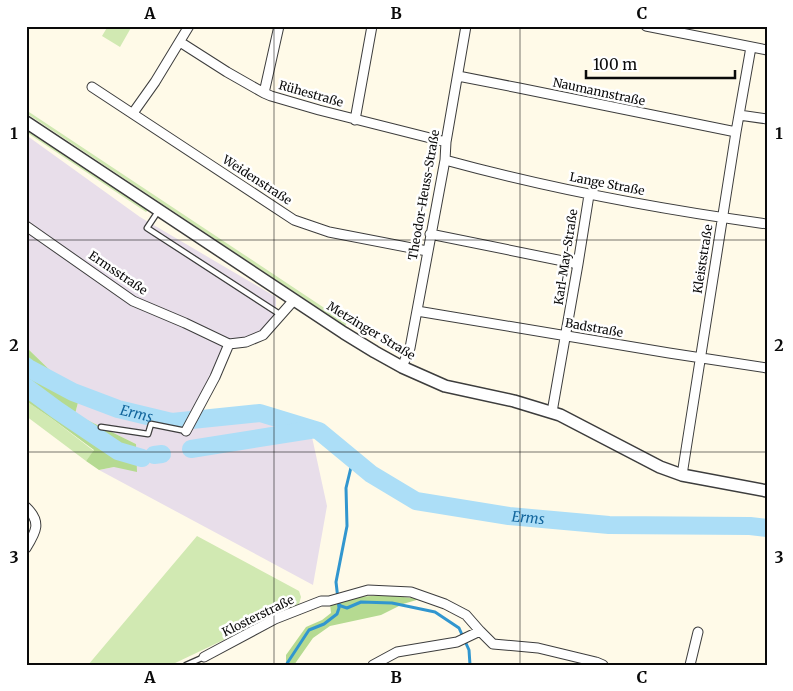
<svg xmlns="http://www.w3.org/2000/svg" width="793" height="691" viewBox="0 0 793 691" font-family="Merriweather,serif">
	<rect width="100%" height="100%" fill="#fffae8"/>
	<path fill="#e8deea" d="M26 135 140 217 276 297V309L271 323 263 332 246 338H234L219 378 196 423 248 416 312 437 327 506 313 585 99 470 114 467 136 444 75 414 81 391 56 376 26 347Z"/>
	<path fill="#d1e9b2" d="M108 26H132L120 47 102 36Z
		M26 110 347 323 345 326 26 113Z
		M26 129 148 210 146 212 26 132Z
		M26 401 51 418 94 451 86 461 26 416Z
		M197 536 299 591 301 597 299 604 171 665H88Z"/>
	<path fill="#b5da91" d="M26 347 56 376 81 391 75 414 136 444 137 472 114 467 99 470 86 461 94 450 51 418 26 401Z
		M387 595 420 599 403 604 381 615 330 626 313 638 294 665H286V655L306 627 322 620 331 613 330 604 356 597Z"/>
	<g fill="none" stroke-linecap="round" stroke-linejoin="round">
		<path stroke="#3196cf" stroke-width="3" d="M339 604 341 606 347 608 361 602 392 603 435 612 459 628 469 650 470 665
			M286 665 309 630 324 624 337 614 339 608 336 582 347 526 346 488 353 459"/>
		<g stroke="#acdef7" stroke-width="18">
			<path id="s1" d="M26 366 28 368 73 392 118 409 172 422 260 413 319 431 371 474 416 501 509 516 609 525 750 526 767 528"/>
			<path d="M26 387 57 410 118 451 142 458"/>
			<path d="M191 449 310 430"/>
			<path d="M154 455 162 454"/>
		</g>
		<g stroke="#3d3d3d" stroke-width="7">
			<path id="service" d="M159 210 147 228 281 315
				M101 427 148 434 151 424 186 431
				M186 665 204 657"/>
		</g>
		<g stroke="#3d3d3d" stroke-width="11">
			<path id="minor" d="M646 26 767 50
				M180 42 227 72 264 93 271 96 319 110 446 142
				M458 76 519 88 736 132
				M92 87 294 220 329 232 427 251
				M264 93 279 26
				M133 113 155 82 189 26
				M739 115 767 119
				M355 120 372 26
				M445 160C551 189 658 209 767 224
				M26 226 133 301 185 323 229 344 246 342 263 335 294 300
				M430 234 578 264
				M417 311 669 353 767 368
				M402 367 410 348 445 160 446 142 466 26
				M552 412 578 264 589 195
				M186 431 215 377 229 344
				M682 475 736 132 751 47
				M26 507C42 522 36 532 26 548
				M204 657 275 619 321 601H329L368 590 411 592 445 604 466 615 480 631 493 644 538 648 596 662 603 665
				M373 665 397 652 457 642 480 631
				M690 665 698 632"/>
		</g>
		<g stroke="#3d3d3d" stroke-width="14">
			<path id="tertiary" d="M26 122 344 333 375 352 402 367 445 386 514 401 560 415 660 467 682 475 767 491"/>
		</g>
		<use href="#service" stroke="#fff" stroke-width="4.5"/>
		<use href="#minor" stroke="#fff" stroke-width="9"/>
		<use href="#tertiary" stroke="#fff" stroke-width="11"/>
	</g>
	<path fill="none" stroke="#0a0a0a" stroke-width="1" stroke-opacity="0.55" d="M274 26V665M520 26V665M26 240H767M26 452H767"/>
	<g text-anchor="middle" stroke-width="5" stroke-linejoin="round" paint-order="stroke">
		<g font-size="12" fill="#0a0a0a" stroke="#fff">
			<text transform="translate(599 92) rotate(12)" y="4">Naumannstraße</text>
			<text transform="translate(311 94) rotate(16)" y="4">Rühestraße</text>
			<text transform="translate(257 180) rotate(33)" y="4">Weidenstraße</text>
			<text transform="translate(607 184) rotate(11)" y="4">Lange Straße</text>
			<text transform="translate(424 195) rotate(-80)" y="4">Theodor-Heuss-Straße</text>
			<text transform="translate(566 257) rotate(-81)" y="4">Karl-May-Straße</text>
			<text transform="translate(703 259) rotate(-81)" y="4">Kleiststraße</text>
			<text transform="translate(118 273) rotate(34)" y="4">Ermsstraße</text>
			<text transform="translate(594 328) rotate(10)" y="4">Badstraße</text>
			<text transform="translate(371 331) rotate(31)" y="4">Metzinger Straße</text>
			<text transform="translate(258 616) rotate(-26)" y="4">Klosterstraße</text>
		</g>
		<g font-size="14" font-style="italic" fill="#13669d" stroke="#fff">
			<text dy="5" stroke="none"><textPath href="#s1" startOffset="121">Erms</textPath></text>
			<text dy="5" stroke="none"><textPath href="#s1" startOffset="541">Erms</textPath></text>
		</g>
	</g>
	<rect width="793" height="691" fill="none" stroke="#ffffff" stroke-width="55"/>
	<path d="M586 70v8h149v-8" fill="none" stroke="#0a0a0a" stroke-width="2.5"/>
	<text x="593" y="70" font-size="15" fill="#0a0a0a" stroke="#ffffff" stroke-width="4" paint-order="stroke">100 m</text>
	<rect x="28" y="28" width="738" height="636" fill="none" stroke="#0a0a0a" stroke-width="2"/>
	<g font-size="16" text-anchor="middle" font-weight="bold" fill="#0a0a0a">
		<text x="150" y="19">A</text>
		<text x="396" y="19">B</text>
		<text x="642" y="19">C</text>
		<text x="14" y="139">1</text>
		<text x="779" y="139">1</text>
		<text x="14" y="351">2</text>
		<text x="779" y="351">2</text>
		<text x="14" y="563">3</text>
		<text x="779" y="563">3</text>
		<text x="150" y="683">A</text>
		<text x="396" y="683">B</text>
		<text x="642" y="683">C</text>
	</g>
</svg>
